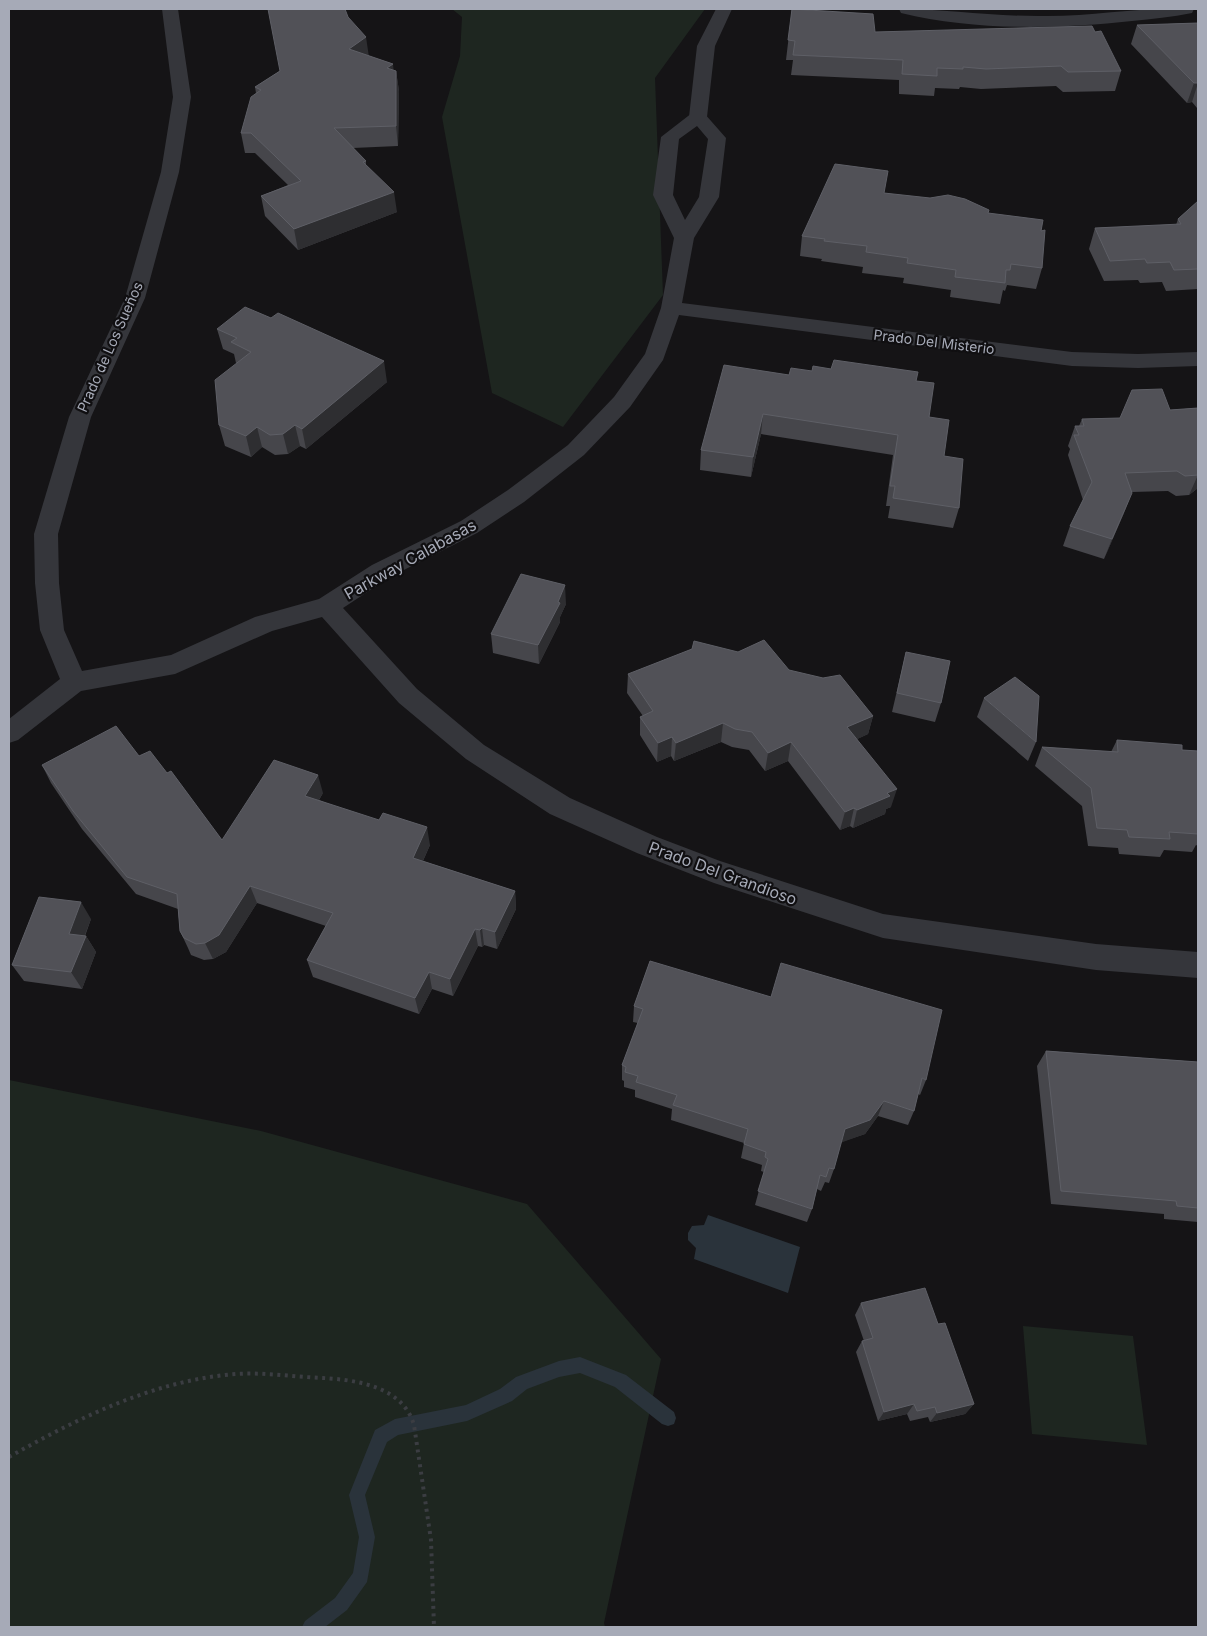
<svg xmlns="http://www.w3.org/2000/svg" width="1207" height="1636" viewBox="0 0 1207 1636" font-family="Inter,sans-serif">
	<rect width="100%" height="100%" fill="#151416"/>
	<path fill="#1e2620" d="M452 9H705L655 78 663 295 563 427 492 393 442 117 460 56 462 17Z
		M9 1080 261 1131 527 1204 661 1359 604 1623 605 1627H9Z
		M1023 1326 1133 1336 1147 1445 1032 1434Z"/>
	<path fill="#2a333b" d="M708 1215 800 1247 788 1293 694 1259 696 1248 688 1240V1233L692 1226 704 1225Z"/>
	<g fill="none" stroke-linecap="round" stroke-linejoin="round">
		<path fill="#2a333b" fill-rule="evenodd" d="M580 1357 626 1375 674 1412 676 1418 674 1424 668 1426 662 1424 615 1387 580 1373 559 1377 527 1389 512 1401 467 1421 398 1435 387 1442 365 1495 375 1537 367 1582 347 1610 325 1627H302L305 1621 335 1598 353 1573 359 1537 349 1495 375 1430 395 1419 466 1405 500 1389 516 1377 559 1361Z"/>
		<path stroke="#3b3d42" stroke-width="4" stroke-dasharray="3 4.5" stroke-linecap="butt" d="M9 1457C78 1418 155 1380 236 1374 265 1372 294 1377 323 1378 358 1380 403 1387 414 1425L431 1540 434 1627"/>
		<path fill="#35363b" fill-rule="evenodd" d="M162 9H178L191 97 179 172 145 298 91 417 58 534 59 583 64 630 82 671 171 655 255 617 319 599 372 565 461 521 508 490 568 445 614 397 645 354 661 308 674 238 653 195 661 137 692 113H704L726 138 719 197 694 238 682 303 1072 352 1138 354 1198 352V366L1138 368 1072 366 679 315 663 360 630 407 584 455 524 502 477 533 390 577 343 608 417 689 484 745 570 798 657 837 720 861 883 914 1096 944 1198 952V978L1096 970 883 938 714 883 637 853 550 814 466 759 399 703 322 617 272 631 175 674 81 691 18 740 9 743V719L60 679 40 630 35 583 34 534 69 417 125 298 161 172 173 97ZM697 126 708 139 699 197 685 220 673 195 679 139Z
			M899 9C948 9 997 17 1047 16 1096 16 1145 6 1194 9L1192 13C1172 17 1152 19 1132 21 1057 29 975 31 901 13Z"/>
		<path fill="#35363b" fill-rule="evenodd" d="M716 9H732L715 46 707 117 704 121H692L689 117 697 46Z"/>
	</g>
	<path fill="#46464b" d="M792 9 875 32H1095L1121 71 1115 91 1063 92 1056 86 981 89 960 87 959 89 935 88 934 96 899 94V80L791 75 793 60H786Z
		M348 17 369 56 393 64V70L396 71 399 91 398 146 353 148 366 161V166L397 212 298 250 265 216 261 196 288 185 255 153H245L241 133 256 93 255 87 280 71Z
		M1198 23V108H1197L1192 102 1187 103 1131 44 1137 25Z
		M884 193 988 213 1041 231 1042 268 1036 289 1007 285 1005 291 1003 290 1000 304 950 297 951 290 903 283 904 278 862 273 863 267 821 261 822 259 800 256 802 236Z
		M1198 201V289L1166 291 1162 282 1140 283 1138 280 1104 281 1089 249 1095 228 1176 225 1178 219Z
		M217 329 387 382 306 449 300 446 288 454 275 455 262 447 251 457 225 446 219 425 237 363H236L234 354 223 349Z
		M812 371 916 381 944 456 959 508 953 528 888 518 890 506H886L893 455 761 434 751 477 700 470 701 450 789 375Z
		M1198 408V488L1189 495 1176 496 1168 491 1132 492 1124 513 1104 559 1063 546 1070 526 1083 500 1068 455 1070 449 1068 446 1075 426H1079L1082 419 1120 418 1170 410Z
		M566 604 560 617V622L539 664 493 653 491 634Z
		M906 652 941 703 935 722 892 712Z
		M789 670 873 716 868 734 857 739 891 807 886 809 885 814 853 828 850 826 840 830 788 761 765 771 749 750 732 747 721 742 674 761 671 756 657 762 640 735V717L643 716 627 693 628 674Z
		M984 698 1036 742 1028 761 977 717Z
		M1117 740 1182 750 1198 751V846L1196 845 1192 852 1164 850 1160 857 1119 854 1118 848 1088 846 1082 806 1035 766 1042 747 1111 752Z
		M139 756 167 773 222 840 323 793 319 800 430 845 423 861 515 891 516 909 497 949 484 945 482 947 478 946 453 996 432 989 419 1014 313 977 307 960 326 926 257 903 226 952 213 959 204 960 191 955 188 948 180 931 178 909 136 894 82 829 51 783 42 765Z
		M91 919 85 936H86L96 952 82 989 24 981 12 965Z
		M650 961 926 1080 920 1095 918 1094 914 1111 908 1125 878 1116 865 1134 841 1142 834 1169 829 1183 825 1182 821 1191 817 1189 812 1209 807 1222 755 1205 764 1172 761 1171 762 1165 741 1158 744 1143 671 1120 672 1109 635 1097V1090L624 1087V1081L622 1080V1065L638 1023 633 1022 634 1006Z
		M1046 1051 1198 1062V1222L1164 1219V1214L1051 1204 1037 1066Z
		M861 1303 938 1324 974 1404 965 1414 930 1422 928 1417 910 1421 907 1414 878 1421 856 1352 862 1341H864L855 1315Z"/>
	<path fill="#2e2e31" d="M366 37 369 57 349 49Z
		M393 64 395 84 387 68Z
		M396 71 399 91 398 146 396 126Z
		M1194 83H1198L1192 102 1187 103Z
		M394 192 397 212 298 250 294 229Z
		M384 361 387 382 306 449 302 429Z
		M763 414 761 434 751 477 753 457Z
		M295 425 300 446 288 454 283 434Z
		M257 427 262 447 251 457 246 436Z
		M1198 475V488L1189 495Z
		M1132 493 1124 513 1104 559 1112 539Z
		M565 585 566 604 560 617V622L539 664 538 645Z
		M873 716 868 734 843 746 847 727Z
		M723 723 721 742 674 761 676 743Z
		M672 737 671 756 657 762 658 743Z
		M791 742 788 761 765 771 768 753Z
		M318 775 323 793 310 814 305 796Z
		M897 789 891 807 886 809 885 814 853 828 857 810 887 793Z
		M854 808 850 826 840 830 845 812Z
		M427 827 430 845 416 876 413 858Z
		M250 886 257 903 226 952 213 959 205 943Z
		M515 891 516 909 497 949 495 932Z
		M81 902 91 919 79 950 69 934Z
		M482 928 484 945 482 947 480 930Z
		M475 929 478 946 453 996 450 979Z
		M86 936 96 952 82 989 71 972Z
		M429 972 432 989 419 1014 415 998Z
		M884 1101 878 1116 865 1134 840 1143 845 1129Z
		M914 1404 907 1414 878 1421 884 1412Z
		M974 1404 965 1414 930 1422 937 1413Z"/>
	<path fill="#515157" stroke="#5e5f66" d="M268 9H345L348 17 366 37 349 49 393 64 387 68 396 71V126L334 128 366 161 363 162 394 192 294 229 261 196 301 181 251 133H241L251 97 261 90 255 87 280 71Z
		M792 9 873 14 875 32 1092 26 1095 32 1101 31 1121 71 1068 72 1061 66 986 69 963 67V69L937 68V76L902 74 903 60 793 55 795 41 788 40Z
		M1198 23V83H1194L1137 25Z
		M835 164 888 171 884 193 930 198 948 195 965 199 989 210 988 213 1043 220 1041 231 1045 230 1042 268 1011 264 1010 270H1006L1005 283 955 277 956 270 907 263 908 258 866 252 867 246 824 241 825 239 802 236Z
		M1198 201V269L1174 270 1170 262 1147 263 1145 259 1110 261 1095 228 1181 224 1178 219Z
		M245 307 271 318 278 313 384 361 302 429 295 425 283 434 270 435 257 427 246 436 219 425 215 380 251 352 231 342 237 338 217 329Z
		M834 360 918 372 916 381 934 383 929 417 949 420 944 456 963 459 959 508 893 498 895 486H890L898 435 763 414 753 457 701 450 724 365 789 375 791 368 812 371 813 366 831 369Z
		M1162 389 1170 410 1198 408V475L1185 476 1177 471 1125 473 1132 493 1112 539 1070 526 1092 482 1074 435H1079L1075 426H1084L1082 419 1120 418 1132 390Z
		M521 574 565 585 558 602 560 603 538 645 491 634Z
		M764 640 789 670 823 678 840 675 873 716 847 727 897 789 887 793 890 796 857 810 854 808 845 812 791 742 768 753 752 732 735 729 723 723 676 743 672 737 658 743 640 717 653 711 628 674 692 649 694 641 738 652Z
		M906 652 950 661 941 703 897 693Z
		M1015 677 1039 696 1036 742 984 698Z
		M116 726 139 756 150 751 167 773 171 771 222 840 274 760 318 775 305 796 379 820 383 813 427 827 413 858 515 891 495 932 482 928 480 930 475 929 450 979 429 972 415 998 307 960 333 913 250 886 219 935 205 943 196 944 184 938 180 931 177 894 127 877 73 811 42 765Z
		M1117 740 1182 745V750L1198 751V834L1169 832 1170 839 1129 837 1127 830 1097 828 1091 788 1042 747 1118 752Z
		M39 897 81 902 69 934 86 936 71 972 12 965Z
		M650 961 771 997 781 963 942 1010 926 1080 922 1078 914 1111 884 1101 870 1120 845 1129 834 1169 829 1168 826 1177 820 1175 812 1209 758 1191 768 1159 765 1157 766 1152 744 1144 748 1129 673 1105 677 1095 636 1082 638 1076 625 1072 626 1067 622 1065 643 1009 634 1006Z
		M1046 1051 1198 1062V1208L1177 1206 1176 1201 1061 1191Z
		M925 1288 938 1324 945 1323 974 1404 937 1413 935 1407 917 1411 914 1404 884 1412 862 1341 873 1338 861 1303Z"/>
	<g text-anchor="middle" stroke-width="4.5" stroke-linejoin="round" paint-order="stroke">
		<g font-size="14" fill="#a6aab7" stroke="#100f11">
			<text transform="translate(934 342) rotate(7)" y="5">Prado Del Misterio</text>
			<text transform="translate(110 347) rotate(-66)" y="5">Prado de Los Sueños</text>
		</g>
		<g font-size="16" fill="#a6aab7" stroke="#100f11">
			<text transform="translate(410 559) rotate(-29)" y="6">Parkway Calabasas</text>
			<text transform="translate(723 873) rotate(20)" y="6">Prado Del Grandioso</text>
		</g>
	</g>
	<rect width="1207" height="1636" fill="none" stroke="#a6aab7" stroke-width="20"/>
</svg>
